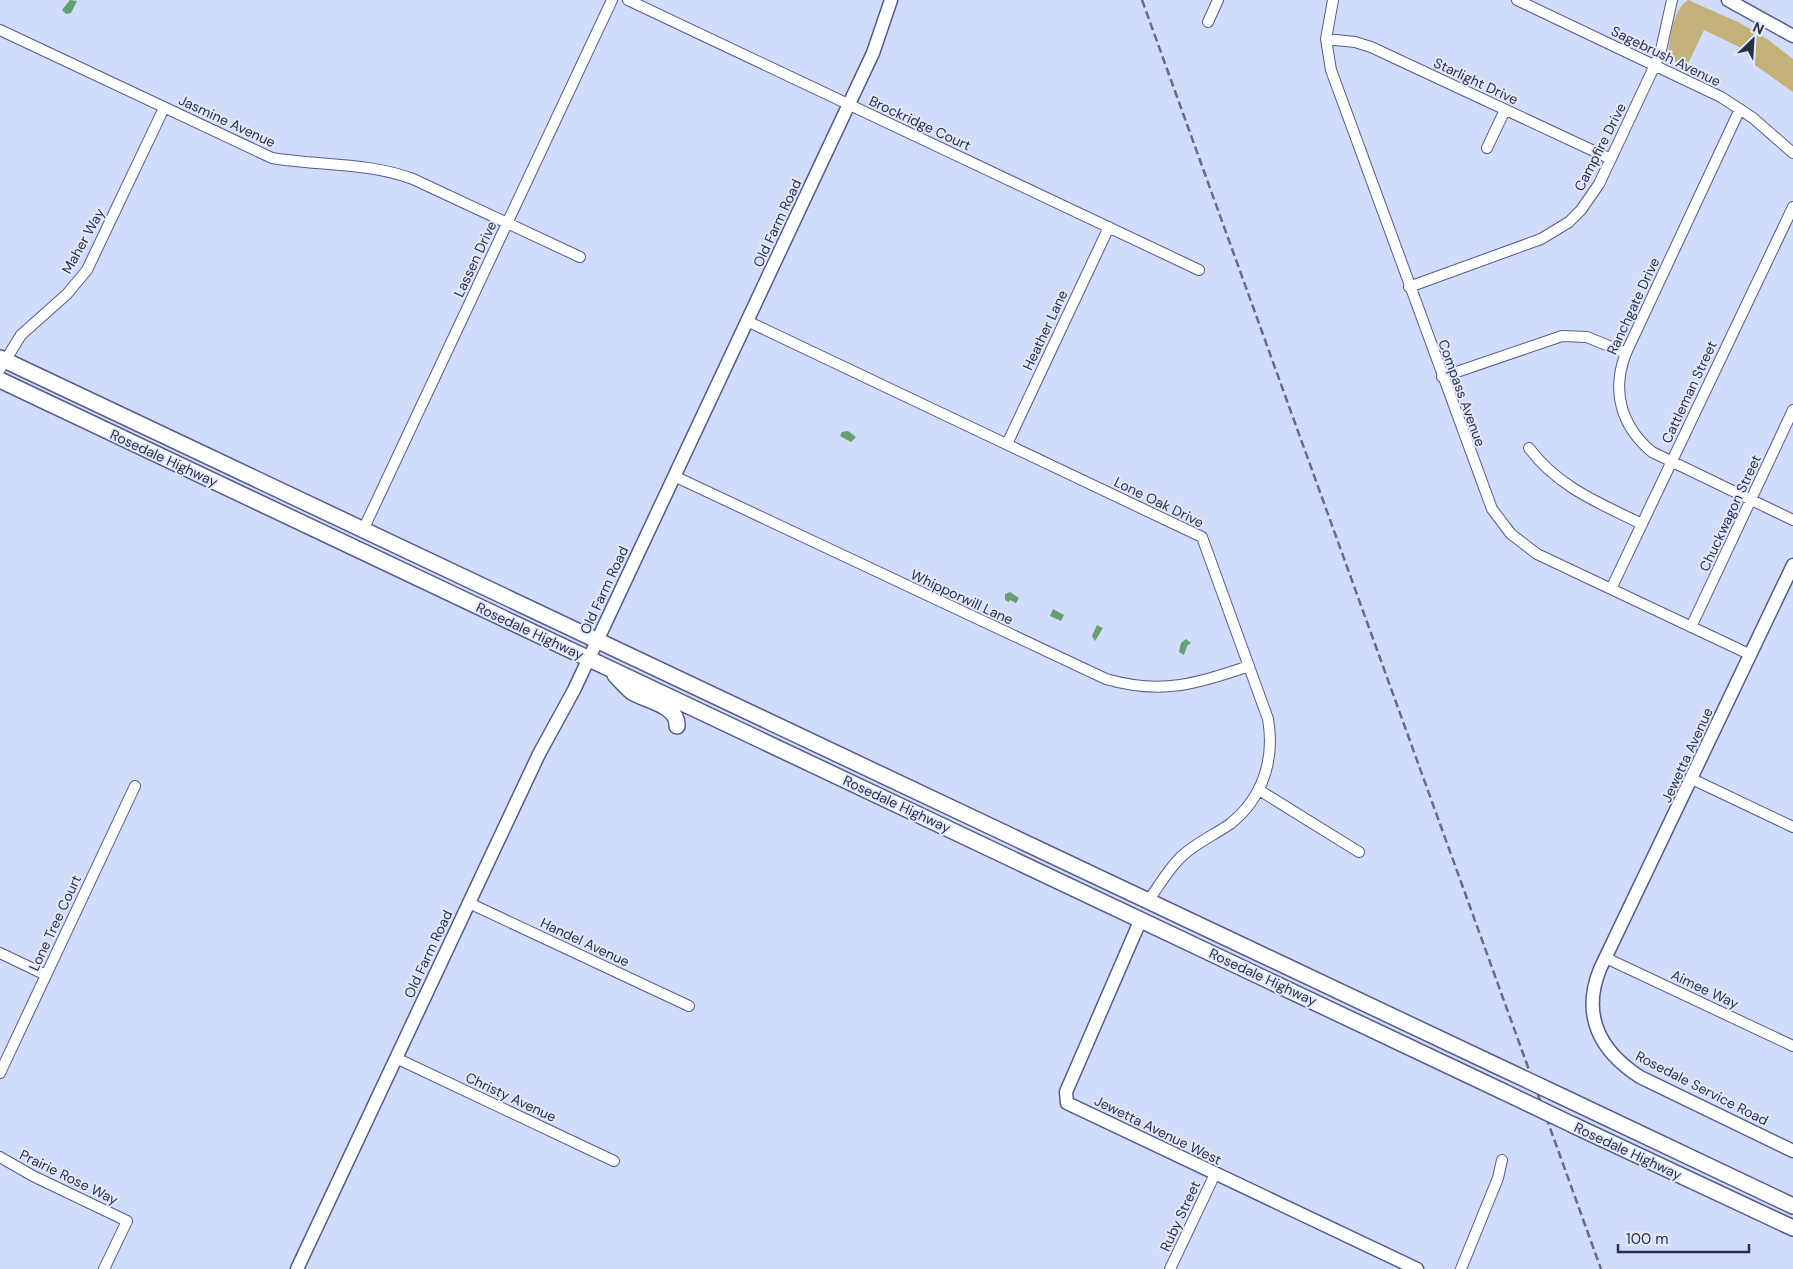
<svg xmlns="http://www.w3.org/2000/svg" width="1793" height="1269" viewBox="0 0 1793 1269" font-family="'DM Sans',sans-serif">
	<rect width="100%" height="100%" fill="#d1dcfb"/>
	<path fill="#c4b17a" d="M1688 0 1738 22 1767 39 1793 59V92L1752 63 1756 55 1704 30 1687 66 1667 58C1671 40 1671 11 1688 0Z"/>
	<path fill="#64a072" d="M70 0 77 1 71 13 66 14 62 10Z
		M848 431 856 437 851 442 840 436 842 432Z
		M1010 592 1019 598 1016 603 1010 600 1009 602 1005 600V594Z
		M1053 609 1064 615 1061 621 1050 616Z
		M1097 625 1103 628 1095 641 1092 636Z
		M1186 639 1191 643 1187 646 1184 655 1179 652 1181 643Z"/>
	<g fill="none" stroke-linecap="round" stroke-linejoin="round">
		<g stroke="#515e8b" stroke-width="12">
			<path id="minor" d="M628 0 1199 270
				M1333 0 1326 39 1331 70 1492 509 1511 534 1537 554 1751 655
				M1517 0 1721 97 1753 118 1793 153
				M1208 22 1218 0
				M0 30 272 158C320 166 367 162 413 179L580 257
				M1326 39 1355 42 1371 47 1611 159
				M1740 109 1626 353C1611 391 1621 426 1652 452L1793 520
				M1487 148 1505 110
				M1409 287 1541 239 1569 222 1581 210 1599 184 1655 65 1661 50 1672 0
				M747 321 1202 537 1268 719C1275 759 1263 798 1230 824 1214 835 1196 843 1182 856 1169 868 1159 886 1148 901
				M0 369 21 335 67 294 87 270 164 108
				M1442 377 1562 336 1587 337 1626 353
				M1007 444 1109 227
				M1529 448C1558 487 1599 503 1642 524
				M674 476 1106 679C1161 695 1197 684 1249 666
				M363 530 612 0
				M1611 589 1793 207
				M1691 627 1793 410
				M1692 779 1793 827
				M1259 790 1359 852
				M469 903 689 1006
				M0 953 46 975
				M1606 958 1793 1046
				M396 1058 614 1161
				M0 1073 135 786
				M0 1157 33 1176 127 1221 104 1269
				M1170 1269 1215 1174
				M1461 1269 1498 1178 1502 1160"/>
		</g>
		<g stroke="#515e8b" stroke-width="15">
			<path id="tertiary" d="M1728 0 1793 36
				M1793 565 1600 969C1581 1016 1600 1051 1640 1077L1793 1151
				M1141 919 1066 1092 1067 1103 1417 1269
				M297 1269 539 754 574 690 849 104 873 53 891 0"/>
		</g>
		<g stroke="#515e8b" stroke-width="18">
			<path id="primary" d="M0 358 1493 1064
				M0 380 1502 1091
				M615 675C620 680 626 687 632 692 647 701 678 705 677 726
				M1563 1097 1793 1206
				M1573 1125 1793 1228"/>
		</g>
		<use href="#minor" stroke="#fff" stroke-width="10"/>
		<use href="#tertiary" stroke="#fff" stroke-width="12"/>
		<use href="#primary" stroke="#fff" stroke-width="15"/>
		<path stroke="#656d85" stroke-width="2.5" stroke-dasharray="8 4" stroke-linecap="butt" d="M1142 0 1601 1269"/>
		<g stroke="#515e8b" stroke-width="18" stroke-linecap="butt">
			<path id="primary-bridge" d="M1493 1064 1563 1097
				M1502 1091 1573 1125"/>
		</g>
		<use href="#primary-bridge" stroke="#fff" stroke-width="15"/>
	</g>
	<g text-anchor="middle" stroke-width="4" stroke-linejoin="round" paint-order="stroke">
		<g font-size="14" fill="#292f43" stroke="#e2e9fe">
			<text transform="translate(1666 56) rotate(26)" y="5">Sagebrush Avenue</text>
			<text transform="translate(1476 81) rotate(25)" y="5">Starlight Drive</text>
			<text transform="translate(227 121) rotate(25)" y="5">Jasmine Avenue</text>
			<text transform="translate(920 123) rotate(25)" y="5">Brockridge Court</text>
			<text transform="translate(1600 147) rotate(-63)" y="5">Campfire Drive</text>
			<text transform="translate(777 223) rotate(-65)" y="5">Old Farm Road</text>
			<text transform="translate(83 241) rotate(-61)" y="5">Maher Way</text>
			<text transform="translate(475 259) rotate(-65)" y="5">Lassen Drive</text>
			<text transform="translate(1633 306) rotate(-65)" y="5">Ranchgate Drive</text>
			<text transform="translate(1045 330) rotate(-65)" y="5">Heather Lane</text>
			<text transform="translate(1689 392) rotate(-65)" y="5">Cattleman Street</text>
			<text transform="translate(1462 393) rotate(70)" y="5">Compass Avenue</text>
			<text transform="translate(164 458) rotate(25)" y="5">Rosedale Highway</text>
			<text transform="translate(1159 502) rotate(26)" y="5">Lone Oak Drive</text>
			<text transform="translate(1730 513) rotate(-65)" y="5">Chuckwagon Street</text>
			<text transform="translate(604 590) rotate(-65)" y="5">Old Farm Road</text>
			<text transform="translate(962 597) rotate(25)" y="5">Whipporwill Lane</text>
			<text transform="translate(530 631) rotate(25)" y="5">Rosedale Highway</text>
			<text transform="translate(1687 755) rotate(-65)" y="5">Jewetta Avenue</text>
			<text transform="translate(897 804) rotate(25)" y="5">Rosedale Highway</text>
			<text transform="translate(55 923) rotate(-65)" y="5">Lone Tree Court</text>
			<text transform="translate(585 942) rotate(25)" y="5">Handel Avenue</text>
			<text transform="translate(428 954) rotate(-65)" y="5">Old Farm Road</text>
			<text transform="translate(1263 977) rotate(25)" y="5">Rosedale Highway</text>
			<text transform="translate(1705 989) rotate(25)" y="5">Aimee Way</text>
			<text transform="translate(1702 1088) rotate(27)" y="5">Rosedale Service Road</text>
			<text transform="translate(511 1097) rotate(25)" y="5">Christy Avenue</text>
			<text transform="translate(1158 1130) rotate(26)" y="5">Jewetta Avenue West</text>
			<text transform="translate(1628 1151) rotate(25)" y="5">Rosedale Highway</text>
			<text transform="translate(69 1177) rotate(26)" y="5">Prairie Rose Way</text>
			<text transform="translate(1180 1216) rotate(-65)" y="5">Ruby Street</text>
		</g>
	</g>
	<g transform="translate(1753 40) rotate(25)" stroke="#e2e9fe" stroke-width="4" paint-order="stroke">
	<path d="M0-4L9 19L0 12L-9 19Z" fill="#292f43"/>
	<text y="-8" font-size="14" font-weight="bold" text-anchor="middle" fill="#292f43">N</text>
	</g>
	<path d="M1618 1244v8h131v-8" fill="none" stroke="#292f43" stroke-width="2.5"/>
	<text x="1626" y="1244" font-size="15" fill="#292f43" stroke="#e2e9fe" stroke-width="4" paint-order="stroke">100 m</text>
</svg>
